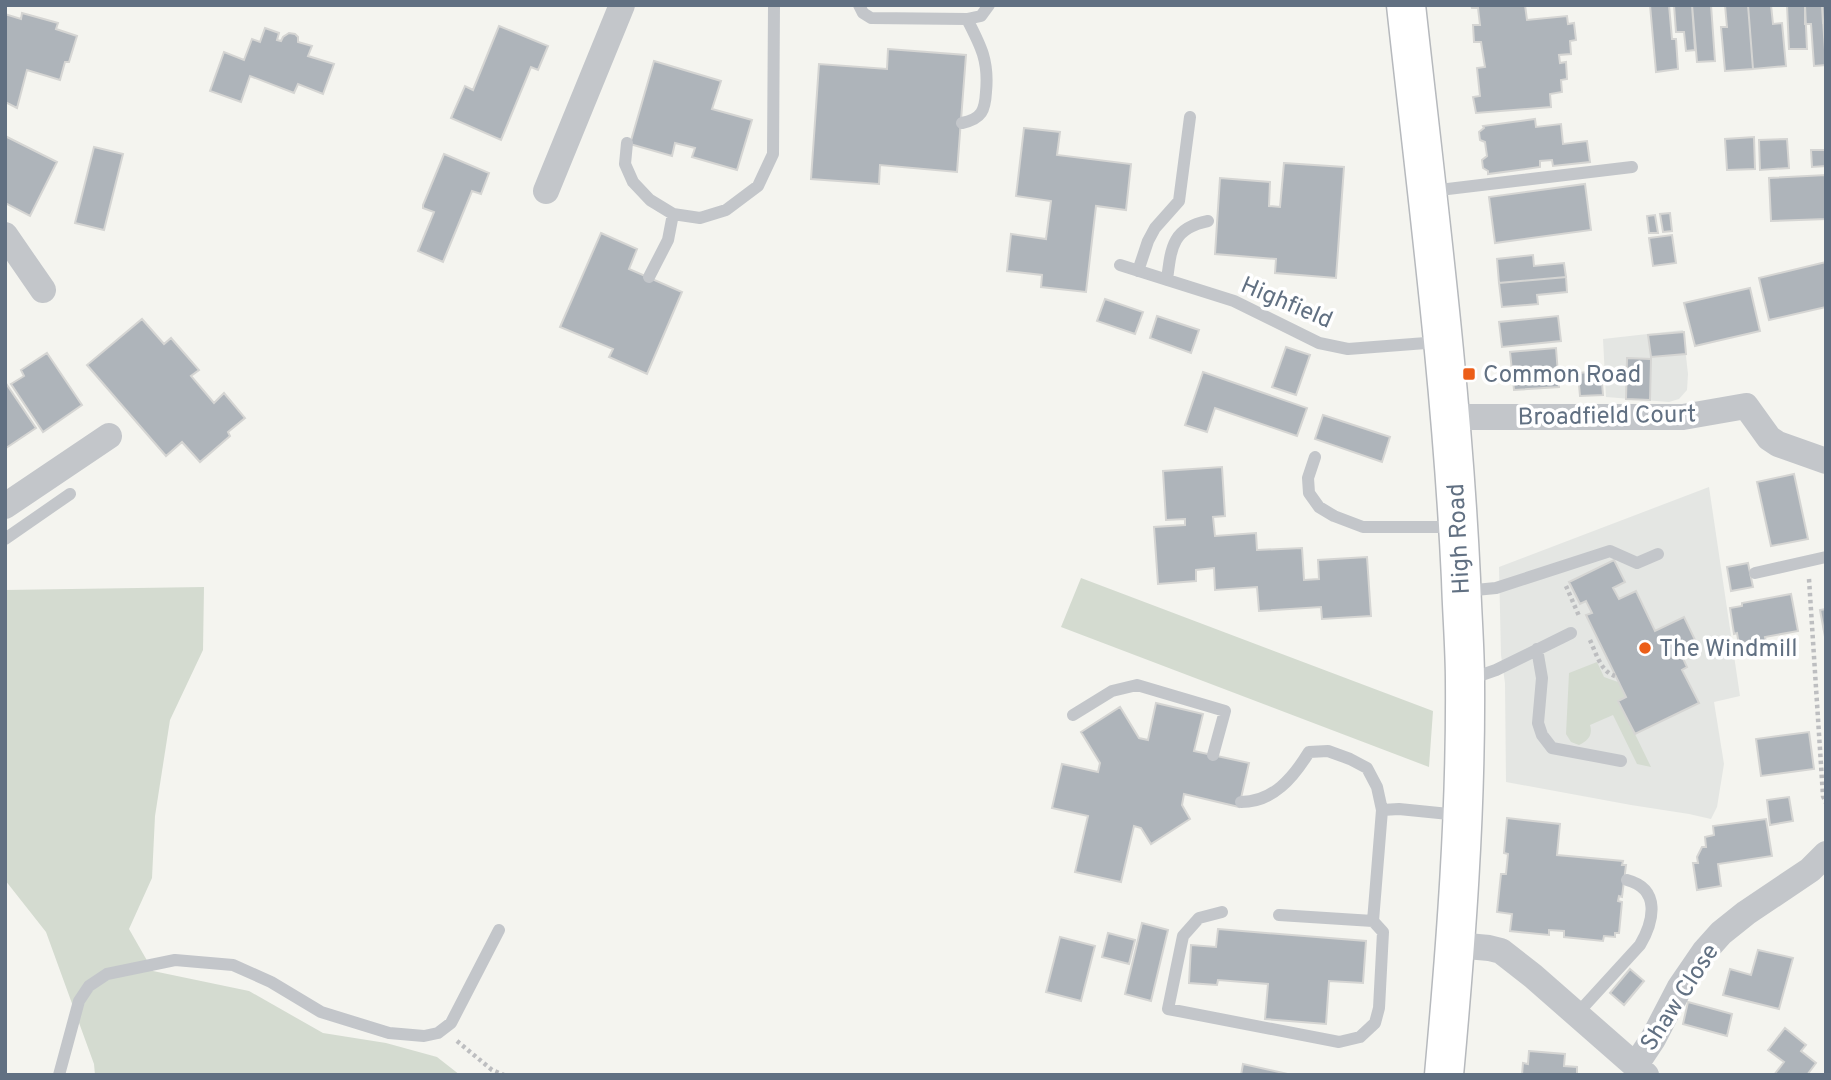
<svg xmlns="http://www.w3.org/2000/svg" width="1831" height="1080" viewBox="0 0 1831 1080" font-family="Overpass,sans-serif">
	<rect width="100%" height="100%" fill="#f4f4ef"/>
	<path fill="#e4e6e3" d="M1683 330 1688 374 1687 390 1679 399 1669 402 1606 397 1603 339Z
		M1709 487 1740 696 1714 702 1724 764 1717 807 1711 819 1689 814 1631 805 1506 782 1505 683 1501 655 1499 567Z"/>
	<path fill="#d4dbd0" d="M1081 578 1433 711 1429 767 1061 627Z
		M204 587 203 650 170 720 155 816 152 878 129 929 153 971 249 991 323 1033 386 1043 437 1057 460 1075H95L94 1064 46 932 5 880V590Z
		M1597 662 1604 677 1618 682 1626 697 1619 701 1651 767 1637 764 1613 715 1590 725C1593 735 1588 741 1579 745L1571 742 1566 734 1569 673Z"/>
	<path fill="#aeb4ba" stroke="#d5d5d3" stroke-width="2" d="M1471 5H1525L1527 20 1567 16 1568 24 1574 23 1576 40 1570 41 1571 54 1559 55 1560 63 1566 62 1567 79 1561 80 1562 92 1550 94 1551 107 1476 113 1473 97 1480 96 1477 68 1485 67 1481 42H1474L1473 25H1480L1478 8H1472Z
		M1650 5H1669L1672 39H1676L1678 69 1656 72Z
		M1674 5H1692L1695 50 1686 51 1684 32H1676Z
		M1692 5H1711L1715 61 1697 62Z
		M1725 5H1748L1753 69 1725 71 1721 27H1727Z
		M1748 5H1771L1773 24 1782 23 1786 66 1753 69Z
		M1787 5H1805L1807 49H1789Z
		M1805 5H1822L1826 65 1814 66 1811 24H1805Z
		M1822 5H1826V23H1823Z
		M22 13 58 23 56 29 77 36 69 62H65L60 80 27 70 17 108 5 102V14L21 19Z
		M499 26 548 46 538 70 531 67 501 140 451 118 465 86 473 90Z
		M265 28 279 33 277 40 281 41 283 37 289 33 295 34 298 37V42L312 46 308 56 334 64 323 94 298 84 294 93 250 76 241 102 210 91 224 52 244 60 252 39 260 42Z
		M888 49 966 55 957 172 880 165 879 184 811 179 819 64 887 69Z
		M654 61 721 81 712 109 752 120 737 170 692 157 695 148 675 143 672 156 630 144Z
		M1535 119 1536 127 1561 124 1563 144 1587 141 1590 162 1553 166 1552 160 1540 161V167L1488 174V171L1483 168 1482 160 1487 156 1485 142 1480 140 1479 132 1484 128 1483 126Z
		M1024 128 1060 132 1057 155 1131 164 1126 210 1096 206 1086 292 1041 287 1042 275 1007 271 1011 234 1046 239 1051 201 1016 196Z
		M5 136 57 162 30 216 5 203Z
		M1754 137 1755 169 1727 170 1725 139Z
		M1787 139 1789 168 1760 170 1759 140Z
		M94 147 123 154 104 230 75 223Z
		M1811 150H1826V166L1812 167Z
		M444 154 489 173 481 194 472 191 443 262 418 251 434 212 423 208V205Z
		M1284 163 1344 167 1336 278 1275 273 1276 259 1215 254 1220 178 1270 182 1269 206 1280 207Z
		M1826 175V219L1771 221 1769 178Z
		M1585 184 1591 230 1495 243 1489 197Z
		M1670 213 1672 231 1663 232 1660 214Z
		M1655 215 1658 233H1649L1647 216Z
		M601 233 637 249 629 269 682 292 647 374 609 357 613 349 560 327Z
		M1672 235 1676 263 1653 266 1649 238Z
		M1533 255 1534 266 1564 263 1566 277 1499 283 1497 259Z
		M1826 262V307L1769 320 1759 278Z
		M1566 277 1567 292 1537 295 1538 304 1502 307 1499 283Z
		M1750 288 1760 331 1695 346 1684 303Z
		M1105 299 1143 312 1135 334 1097 321Z
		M1157 316 1199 330 1191 353 1150 338Z
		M1558 316 1561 341 1502 347 1499 322Z
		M142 319 164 344 171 338 199 370 191 376 214 403 224 393 245 418 228 432 230 436 200 462 182 442 166 456 87 365Z
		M1684 332 1686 354 1651 357 1648 335Z
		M1286 347 1310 355 1296 395 1272 387Z
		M1556 348 1559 387 1514 390 1510 352Z
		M47 353 82 405 43 432 11 384 24 376 21 370Z
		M1627 358 1651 359 1650 400 1626 399Z
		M1601 371 1603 395 1580 396 1578 373Z
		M1203 372 1307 408 1297 436 1215 408 1207 432 1185 425Z
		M5 382 36 428 6 448 5 447Z
		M1323 415 1390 437 1382 462 1315 439Z
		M1222 467 1225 516 1213 517 1215 536 1256 533 1257 550 1302 548 1304 580 1319 579 1318 560 1367 557 1371 616 1322 619 1321 607 1259 611 1257 587 1215 590 1214 568 1196 570V581L1158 584 1154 527 1185 525V519L1166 520 1163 471Z
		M1794 474 1808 539 1771 546 1757 482Z
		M1614 560 1625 582 1613 588 1619 599 1636 591 1655 631 1684 617 1697 644 1680 652 1687 667 1682 670 1699 703 1635 734 1618 701 1626 697 1586 615 1592 613 1586 601 1580 604 1569 582Z
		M1748 563 1753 587 1731 591 1727 567Z
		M1791 594 1798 631 1765 637 1768 651 1741 656 1737 633 1734 634 1730 608 1742 606V603Z
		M1826 609V642L1820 610Z
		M1156 703 1203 714 1194 751 1249 763 1239 807 1184 794 1182 805 1190 819 1151 844 1141 828 1134 826 1121 882 1075 872 1088 816 1052 808 1062 764 1098 772 1100 763 1081 732 1120 707 1139 738 1148 740Z
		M1809 732 1814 769 1761 776 1756 739Z
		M1789 797 1793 821 1770 825 1767 800Z
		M1507 818 1560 824 1557 855 1623 861 1622 865H1626L1622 897 1619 896 1618 901 1622 902 1619 933H1615V937L1604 936 1603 941 1564 937V931L1549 930V935L1510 931 1512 914 1497 912 1501 874H1506L1508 854 1504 853Z
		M1766 819 1772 856 1718 864 1721 886 1697 890 1693 863H1698L1697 857 1702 847H1706L1705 837 1714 835 1713 826Z
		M1142 923 1168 930 1151 1001 1125 994Z
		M1218 929 1366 941 1363 983 1329 981 1326 1024 1265 1019 1268 984 1218 980 1217 985 1189 983 1191 945 1216 947Z
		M1108 933 1135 940 1129 964 1102 957Z
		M1060 937 1095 946 1081 1001 1046 992Z
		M1758 950 1793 958 1779 1009 1723 995 1730 969 1751 975Z
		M1630 969 1644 981 1624 1005 1610 993Z
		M1688 1002 1732 1014 1727 1036 1683 1024Z
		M1785 1028 1806 1045 1801 1051 1816 1063 1807 1075H1774L1784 1062 1768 1050Z
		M1529 1051 1565 1054 1564 1066 1577 1067V1075H1522L1523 1063 1528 1064Z
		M1243 1064 1292 1075H1241Z"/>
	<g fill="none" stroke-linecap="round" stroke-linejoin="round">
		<g stroke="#b6b9bd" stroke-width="41">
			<path id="primary" d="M1406 5C1427 196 1452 387 1461 579 1462 614 1465 648 1465 682 1466 813 1456 944 1444 1075"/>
		</g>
		<path stroke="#bdbec0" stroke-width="4.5" stroke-dasharray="3.5 3.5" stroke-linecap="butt" d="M1809 579 1823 796 1826 803
			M1566 586 1579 616
			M1590 640C1596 653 1601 672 1615 676
			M457 1041 492 1070 504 1075"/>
		<path stroke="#c3c6ca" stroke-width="12" d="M859 5 863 13 871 18 967 19 981 16 989 5
			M962 123C982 119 985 110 986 92 989 61 981 46 967 19
			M627 143 625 164 633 182 650 200 673 214 700 218 726 210 758 186 773 154 774 5
			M1431 191 1632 167
			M1120 265 1234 301 1319 343 1348 349 1439 342
			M1138 271 1148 241 1155 228 1179 201 1190 117
			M649 277 668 240 673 214
			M1167 280C1171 248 1172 228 1208 221
			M1315 457 1308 478 1309 493 1319 507 1334 516 1363 527H1453
			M5 539 70 494
			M1755 573 1826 557
			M1465 591 1496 588 1610 551 1637 563 1658 554
			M1537 649 1542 678 1538 723 1542 735 1552 748 1621 761
			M1470 679 1496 670 1571 633
			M1073 715 1112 691 1137 685 1225 711 1213 755
			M1241 802C1273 802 1293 778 1309 752L1328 751 1350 759 1367 768 1377 787 1382 810
			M1222 912 1199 918 1183 936 1168 1009 1339 1042 1360 1037 1375 1023 1379 1008 1383 932 1373 921 1279 915
			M1373 921 1382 810 1399 809 1459 815
			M1576 1015 1640 945C1654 921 1661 889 1627 880
			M59 1075 79 1001 89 986 107 974 175 960 233 965 271 982 321 1012 389 1033 424 1036 438 1033 451 1023 499 930"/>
		<path stroke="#c3c6ca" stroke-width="26" d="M546 191 622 5
			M5 235 43 290
			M1451 417H1683L1746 406 1769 438 1778 444 1826 461
			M5 506 109 436
			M1456 945 1489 948 1501 951 1533 976 1646 1075
			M1635 1066 1653 1039 1680 987 1704 952 1721 933 1746 913 1810 870 1826 854"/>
		<use href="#primary" stroke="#fff" stroke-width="38"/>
	</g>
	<g fill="#ec5e18" stroke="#fff" stroke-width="2.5">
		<rect x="1462" y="367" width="14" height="14" rx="3.5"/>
		<circle cx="1645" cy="648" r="7"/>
	</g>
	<g text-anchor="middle" stroke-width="7" stroke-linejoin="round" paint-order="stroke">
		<g font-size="24" fill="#617082" stroke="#fff">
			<text transform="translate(1287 302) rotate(23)" y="8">Highfield</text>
			<text transform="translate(1607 415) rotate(-1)" y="8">Broadfield Court</text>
			<text transform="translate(1458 539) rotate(-93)" y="8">High Road</text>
			<text transform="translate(1679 997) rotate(-57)" y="8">Shaw Close</text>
		</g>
		<g font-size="24" fill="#617082" stroke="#fff" text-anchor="start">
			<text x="1483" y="382">Common Road</text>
			<text x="1659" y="656">The Windmill</text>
		</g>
	</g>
	<rect width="1831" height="1080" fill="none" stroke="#617082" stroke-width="14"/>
</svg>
